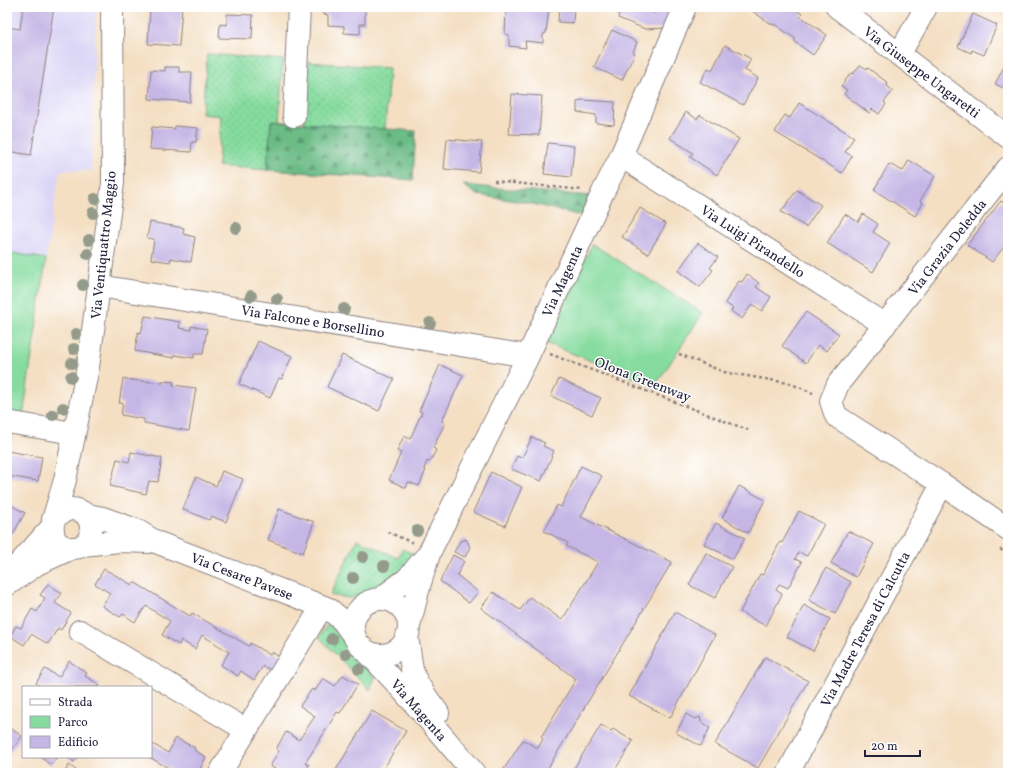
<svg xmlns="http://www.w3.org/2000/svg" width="1015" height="780" viewBox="0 0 1015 780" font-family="Vollkorn,serif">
	<defs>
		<pattern id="grass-dots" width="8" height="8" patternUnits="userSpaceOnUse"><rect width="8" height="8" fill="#86dc9f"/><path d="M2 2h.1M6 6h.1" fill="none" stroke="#73bc8a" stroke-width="1.8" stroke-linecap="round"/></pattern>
		<pattern id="forest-firs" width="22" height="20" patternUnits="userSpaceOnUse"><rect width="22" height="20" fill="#6cbc86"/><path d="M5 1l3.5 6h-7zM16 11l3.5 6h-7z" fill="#58986f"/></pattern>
	</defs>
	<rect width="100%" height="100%" fill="#fff"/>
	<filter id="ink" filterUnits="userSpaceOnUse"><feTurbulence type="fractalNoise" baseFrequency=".025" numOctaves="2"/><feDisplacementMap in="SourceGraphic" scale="8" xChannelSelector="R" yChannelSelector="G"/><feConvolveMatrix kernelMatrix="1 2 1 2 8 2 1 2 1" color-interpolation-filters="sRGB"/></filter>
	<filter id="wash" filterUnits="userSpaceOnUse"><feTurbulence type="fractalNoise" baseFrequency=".012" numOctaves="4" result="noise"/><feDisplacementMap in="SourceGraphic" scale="16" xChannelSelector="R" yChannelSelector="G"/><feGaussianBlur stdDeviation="0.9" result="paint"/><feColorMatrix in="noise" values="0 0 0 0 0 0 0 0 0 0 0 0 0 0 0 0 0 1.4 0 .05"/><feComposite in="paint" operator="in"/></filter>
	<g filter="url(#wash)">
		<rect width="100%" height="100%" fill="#f4dfc3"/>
		<path fill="#dcd6f6" d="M7 7H96L91 171 60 170 46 259 7 252Z"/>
		<path fill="url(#grass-dots)" stroke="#547f6d" d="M207 54 283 60 279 122 271 121 267 170 218 166 221 116 202 114Z
			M308 62 389 68 385 129 304 123Z
			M357 539 398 558 402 549 414 554 400 575 378 591 368 596 348 598 330 595Z
			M327 625 337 629 375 677 370 690 319 637Z"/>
		<path fill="url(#forest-firs)" stroke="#476f60" d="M271 121 416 131 413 180 267 170Z
			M463 185 591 196 581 216 529 203 477 195Z"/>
		<path fill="#86dc9f" stroke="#547f6d" d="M592 244 703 313 655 386 546 343Z
			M7 252 46 259 23 416 7 413Z"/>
		<g id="blocks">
			<path fill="#c5b6e5" d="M23 7H54L31 155 7 151V27L20 29Z
				M150 7H182L179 46 148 44Z
				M324 7H361V8L365 9V24H360V34L344 33V26L328 25V15L323 14Z
				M506 7H549L546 33 543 34V43L525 41 526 48 509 46V35L505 34Z
				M559 7H574L573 23 558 22Z
				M613 7H639L655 13 658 7H677L667 28 645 29 618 18 619 14 612 11Z
				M746 7H791L802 14 800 16 827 35 813 55 794 41 796 39 774 24 773 25Z
				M227 14 253 15 252 39 219 38 220 24 227 25Z
				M973 14 997 25 984 55 972 50 971 53 958 47Z
				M612 30 637 42 633 52 635 53 622 80 594 67Z
				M725 45 751 59 745 70 758 78 743 105 700 82 708 68 712 70Z
				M1008 59V90L995 84Z
				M860 65 867 69 868 68 888 83 887 86 893 91 884 102 886 104 879 114 872 109 869 113 844 94 847 90 841 86 851 73 853 74Z
				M165 67H179V72H192L190 102 149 99 151 70 165 71Z
				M512 94 542 96 539 135 509 134Z
				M581 100 615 102 614 125 596 123V115L577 112V102Z
				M799 103 854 137 845 152 852 156 842 173 775 132 785 115 790 118Z
				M686 112 697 119 700 115 739 139 717 175 690 157 693 153 670 138Z
				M175 126 198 128 196 142H192L191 152 150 149 152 127 175 129Z
				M447 139 482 142 479 172 444 169Z
				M548 143 574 146 571 177 544 174Z
				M909 160 935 176 920 201 923 203 915 216 874 190 889 164 903 171Z
				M797 190 821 205 806 227 781 212Z
				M1001 201 1008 206V242L992 262 967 245Z
				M640 208 666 224 648 254 622 237Z
				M845 214 858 222 863 214 878 224 873 232 890 243 873 272 827 243Z
				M150 222 184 228 183 234 195 237 191 262 171 258 170 262 151 259 154 239 147 238Z
				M698 243 718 257 710 268 713 270 700 287 678 271Z
				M747 274 759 283 756 287 771 297 762 311 752 304 742 319 731 311 733 308 725 303 739 281 742 282Z
				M806 312 839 334 827 351 818 345 806 363 782 346Z
				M145 316 180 322 179 328 191 330V326L207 329 203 354H194V358L174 355V358L135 351 138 332 141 333Z
				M258 341 292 356 282 379 279 378 270 398 239 384Z
				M342 355 394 379 379 411 327 387Z
				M440 365 463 375 442 421 445 423 433 448 436 450 430 462 427 461 424 469 426 470 419 486 408 482 406 488 389 480 401 453 397 451 404 436 410 439 422 412 419 411Z
				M123 379 163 383V381L174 382 173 385 196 388 189 431 144 423V419L121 415 123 403H119Z
				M559 379 601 398 592 415 551 396Z
				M532 437 545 443 543 446 554 451 541 481 511 469 517 456 522 458Z
				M7 451 42 457 38 481 7 476Z
				M131 452 162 458 158 482 149 481 146 494 110 486 117 459 129 462Z
				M581 466 602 476 581 517 672 562 545 773H503L502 772 523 740 538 748 543 739 541 737 576 679 481 608 493 592 520 610 530 597 562 620 598 562 566 546 568 543 544 531 557 505 561 507Z
				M222 471 243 479 226 522 211 516 209 520 183 509 196 477 216 486Z
				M491 472 522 487 505 526 473 512Z
				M739 486 765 500 748 533 722 518Z
				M7 503 25 513 13 534 7 530Z
				M279 509 314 522 303 553 268 540Z
				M799 511 824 524 807 556 799 552 795 559 802 562 788 588 779 584 776 590 782 594 766 626 740 612 760 574 763 575 780 542 782 543Z
				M716 523 745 538 733 559 704 544Z
				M848 531 874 544 856 577 831 563Z
				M466 539 470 547 465 557 454 552 460 541Z
				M706 553 732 567 715 598 689 585Z
				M453 555 464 561 457 575 478 592 469 603 440 581Z
				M826 568 851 582 835 614 809 600Z
				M104 569 117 576 132 585 134 582 190 616 192 613 249 646 250 643 270 655 272 652 281 658 273 671 263 666 254 680 241 671 238 676 221 665 229 652 202 635 195 649 181 640 179 645 162 635 170 621 146 606 135 622 123 614 120 617 102 606 110 593 95 584Z
				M48 584 62 593 55 603 71 613 61 630 58 628 48 644 31 634 24 645 10 636 16 626 21 628 32 609 37 612 45 598 40 595Z
				M804 605 830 619 813 651 787 637Z
				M675 612 715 635 670 718 629 696Z
				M765 657 808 681 758 768 715 744Z
				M69 661 87 673 85 676 100 685 99 687H42L36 683 45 669 59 677Z
				M343 675 358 684 340 713 337 712 314 749 305 763 309 765 304 773H282L270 766 279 751 276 749 286 732 299 740 315 716 300 706 312 689 315 691 323 678 335 686Z
				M372 711 406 731 381 773H334Z
				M686 714 695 719 700 717 701 722 710 727 701 746 676 733Z
				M601 725 611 731 613 729 633 741 613 773H571Z
				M7 726 22 736 7 757Z
				M176 738 195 748 194 750 206 757 198 773H173L174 771 149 757H151V743L168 753Z
				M40 757H57L51 765Z
				M67 757H78L74 762Z
				M69 765 80 773H64Z"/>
		</g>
	</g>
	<g filter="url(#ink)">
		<use href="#blocks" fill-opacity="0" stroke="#8b807f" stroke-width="1"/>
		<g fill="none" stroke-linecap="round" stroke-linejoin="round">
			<g stroke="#8b807f" stroke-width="24">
				<path id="minor" d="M837 7 1008 137
					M899 55 926 7
					M294 116 299 7
					M621 156 885 325
					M1008 168 838 384 831 401 836 416 942 484 1008 529
					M99 286 528 356
					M7 422 74 433
					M70 509C97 508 98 547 74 548 67 549 62 547 57 542 54 539 53 536 53 531 51 518 59 513 70 509Z
					M87 515 103 518 136 530 156 542 329 609 343 621 356 639
					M53 520 65 480 88 367 113 183 112 7
					M83 545 119 541 149 542
					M9 575 52 527
					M7 585 37 564 70 549
					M380 599 407 579 425 558
					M353 627a28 28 0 1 1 56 0a28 28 0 1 1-56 0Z
					M409 626 420 583 430 551 528 356 603 192 621 156 685 7
					M80 631 246 730
					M407 636C409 648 410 661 413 673 417 686 430 702 438 713
					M364 649C403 688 438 731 474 773
					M220 773 322 607
					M788 773 942 484"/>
			</g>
			<path stroke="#8b807f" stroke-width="2.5" stroke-dasharray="3 3" stroke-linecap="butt" d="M494 181 583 190
				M550 354 748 430
				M679 354 724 372 789 383 813 393
				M388 532 413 543
				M1000 549 1008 554"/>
			<use href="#minor" stroke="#fff" stroke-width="22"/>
		</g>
		<g fill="#949b8b">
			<circle cx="95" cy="199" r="6"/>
			<circle cx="93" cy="213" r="6"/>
			<circle cx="236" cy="228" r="6"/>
			<circle cx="89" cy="240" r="6"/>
			<circle cx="88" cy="254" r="6"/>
			<circle cx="83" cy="285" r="6"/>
			<circle cx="251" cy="296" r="6"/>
			<circle cx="277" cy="299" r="6"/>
			<circle cx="344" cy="309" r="6"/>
			<circle cx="430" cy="323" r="6"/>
			<circle cx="76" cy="334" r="6"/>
			<circle cx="74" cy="349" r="6"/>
			<circle cx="72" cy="363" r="6"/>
			<circle cx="71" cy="377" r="6"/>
			<circle cx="63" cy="408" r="6"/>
			<circle cx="53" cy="415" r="6"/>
			<circle cx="417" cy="531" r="6"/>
			<circle cx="363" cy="557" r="6"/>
			<circle cx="384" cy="566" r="6"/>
			<circle cx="353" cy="578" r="6"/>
			<circle cx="332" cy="639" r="6"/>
			<circle cx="346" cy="654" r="6"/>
			<circle cx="359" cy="669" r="6"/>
		</g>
	</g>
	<g text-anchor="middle" stroke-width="3" stroke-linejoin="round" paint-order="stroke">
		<g font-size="14" fill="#22223b" stroke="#fff">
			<text transform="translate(922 72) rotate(37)" y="5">Via Giuseppe Ungaretti</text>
			<text transform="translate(753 241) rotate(33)" y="5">Via Luigi Pirandello</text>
			<text transform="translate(103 245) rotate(-84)" y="5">Via Ventiquattro Maggio</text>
			<text transform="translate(947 247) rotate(-52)" y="5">Via Grazia Deledda</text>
			<text transform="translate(562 281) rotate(-65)" y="5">Via Magenta</text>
			<text transform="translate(313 321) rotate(9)" y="5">Via Falcone e Borsellino</text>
			<text transform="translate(643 379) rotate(21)" y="5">Olona Greenway</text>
			<text transform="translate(242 576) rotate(21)" y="5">Via Cesare Pavese</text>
			<text transform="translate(865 629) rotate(-62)" y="5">Via Madre Teresa di Calcutta</text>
			<text transform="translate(419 710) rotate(49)" y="5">Via Magenta</text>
		</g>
	</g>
	<rect width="1015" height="780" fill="none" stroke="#fff" stroke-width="24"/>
	<rect x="22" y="686" width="130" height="72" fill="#ffffff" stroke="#a7a7b1"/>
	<rect x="30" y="699" width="20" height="6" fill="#ffffff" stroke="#a7a7b1"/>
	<text x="58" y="706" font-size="12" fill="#22223b">Strada</text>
	<rect x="30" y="716" width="20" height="12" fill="#86dc9f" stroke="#a7a7b1"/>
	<text x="58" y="726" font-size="12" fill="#22223b">Parco</text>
	<rect x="30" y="736" width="20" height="12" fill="#c5b6e5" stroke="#a7a7b1"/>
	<text x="58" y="746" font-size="12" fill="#22223b">Edificio</text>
	<path d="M865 750v6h55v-6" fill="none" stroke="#22223b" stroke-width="2"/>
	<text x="871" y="750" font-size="12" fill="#22223b" stroke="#ffffff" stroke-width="3" paint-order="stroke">20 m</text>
</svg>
